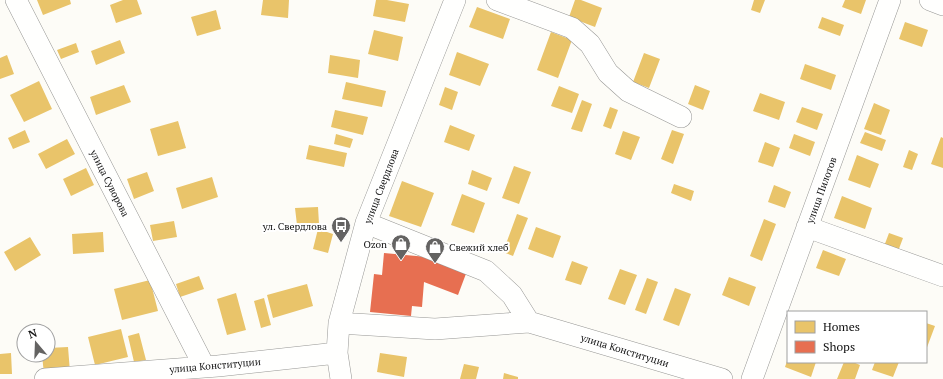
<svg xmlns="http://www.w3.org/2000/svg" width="943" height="379" viewBox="0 0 943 379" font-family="'PT Serif',serif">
	<rect width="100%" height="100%" fill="#fdfcf7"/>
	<path fill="#e9c46a" d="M37 0H70L71 4 43 15Z
		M123 0H137L142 14 116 23 110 5Z
		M263 0H289L288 18 261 15Z
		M376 0H387L409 4 405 22 373 16Z
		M575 0H581L602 8 595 27 569 17Z
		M754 0H765L760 13 751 10Z
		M845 0H866L861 14 842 7Z
		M477 7 510 19 503 39 469 27Z
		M216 10 221 29 197 36 191 17Z
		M822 17 844 25 840 36 818 28Z
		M905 22 928 30 922 47 899 39Z
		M374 30 403 37 398 61 368 54Z
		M551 32 572 40 558 78 537 70Z
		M120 40 125 53 96 65 91 51Z
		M76 43 79 52 61 59 57 50Z
		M457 52 489 64 480 86 449 75Z
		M644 53 660 59 649 88 633 82Z
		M7 55 14 74 0 79V58Z
		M330 55 360 60 358 78 328 73Z
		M805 64 836 75 831 90 800 79Z
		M39 81 52 109 24 122 10 95Z
		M346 82 386 91 382 107 342 99Z
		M124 85 131 102 96 115 90 97Z
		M695 85 710 91 703 110 688 104Z
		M559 86 579 94 572 113 551 106Z
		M445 87 458 92 452 110 439 105Z
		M760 93 785 102 779 120 753 111Z
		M582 100 592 104 582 132 571 129Z
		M874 103 890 110 881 135 864 129Z
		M610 107 618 110 611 129 603 126Z
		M802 107 823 114 817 130 796 122Z
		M335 110 368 117 363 135 331 127Z
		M178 121 186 148 158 156 150 129Z
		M450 125 475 135 469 151 444 142Z
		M25 130 30 142 13 149 8 138Z
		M672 130 684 134 673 164 661 159Z
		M623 131 640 137 631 160 615 154Z
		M865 132 886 140 882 151 860 143Z
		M336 134 353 139 350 148 334 144Z
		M794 134 815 142 810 156 789 148Z
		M941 137 943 138V168L931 164Z
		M67 139 75 154 46 169 38 154Z
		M765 142 780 148 773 167 758 162Z
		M309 145 347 153 344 167 306 159Z
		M909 150 918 154 912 170 903 167Z
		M857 155 879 164 870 188 848 180Z
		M514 166 531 172 519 204 502 198Z
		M86 168 94 185 71 196 63 179Z
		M472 170 492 178 487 191 468 184Z
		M147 172 154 191 134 199 127 179Z
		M212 177 218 197 182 209 176 188Z
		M402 181 434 193 421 227 389 216Z
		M674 184 694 191 691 201 671 193Z
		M774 185 791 192 785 208 768 202Z
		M462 194 485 203 474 233 451 225Z
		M842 196 872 208 865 229 834 218Z
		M318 207 319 224 297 225 295 208Z
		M517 214 528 218 513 256 503 252Z
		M764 219 776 224 762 261 750 256Z
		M174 221 177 237 153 241 150 225Z
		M536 227 561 236 553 258 528 249Z
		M318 229 333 234 328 253 313 249Z
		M103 232 104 252 73 254 72 234Z
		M889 233 903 238 897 254 883 249Z
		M30 237 41 255 15 271 4 252Z
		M823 250 846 259 839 276 816 268Z
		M572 261 588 267 581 285 565 280Z
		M620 269 637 275 625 305 608 299Z
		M199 276 204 289 180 297 176 284Z
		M729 277 756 287 749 306 722 295Z
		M647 278 658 282 646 314 635 310Z
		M150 280 158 311 122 320 114 289Z
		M307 284 313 306 273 318 267 295Z
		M675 288 691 294 679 326 663 320Z
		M236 293 246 330 227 335 217 299Z
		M264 298 271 325 261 328 254 301Z
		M926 323 935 326 926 350Z
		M121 329 128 357 95 365 88 337Z
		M139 333 146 360 134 362 128 336Z
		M68 347 70 372 44 374 42 355H48V348Z
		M11 353 12 374H0V354Z
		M380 353 407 357 404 377 377 372Z
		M788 358V362H816L811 377 785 367Z
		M844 362H853L860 365 855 379H837Z
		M875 362H899L893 377 872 370Z
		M464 364 479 367 476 379H460Z
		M504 373 518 377V379H503Z"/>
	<path fill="#e76f51" d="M384 253 427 257 467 271 458 295 424 282 422 307 412 306 411 316 370 312 374 274 382 275Z"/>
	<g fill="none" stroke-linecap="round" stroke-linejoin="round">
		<g stroke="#979795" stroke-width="22">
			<path id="minor" d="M16 0 204 366
				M497 0 572 28 590 44 608 73 628 91 681 117
				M930 0 943 5
				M366 223 486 271 512 295 529 322
				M807 227 943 276
				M339 323 435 329 529 322 722 379
				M45 379 218 366 337 353
				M341 379 337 353 339 323 366 223 455 0
				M752 379 890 0"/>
		</g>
		<use href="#minor" stroke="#fffffe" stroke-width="21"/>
	</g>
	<defs>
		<g id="bus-pin" transform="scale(1)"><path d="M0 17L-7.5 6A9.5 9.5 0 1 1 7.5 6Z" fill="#646362" stroke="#fff"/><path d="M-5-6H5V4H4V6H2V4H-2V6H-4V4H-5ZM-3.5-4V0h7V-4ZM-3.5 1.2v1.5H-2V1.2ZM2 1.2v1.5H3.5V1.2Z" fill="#fff"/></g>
		<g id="shop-pin" transform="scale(1)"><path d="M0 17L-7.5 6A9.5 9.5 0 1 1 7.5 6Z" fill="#646362" stroke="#fff"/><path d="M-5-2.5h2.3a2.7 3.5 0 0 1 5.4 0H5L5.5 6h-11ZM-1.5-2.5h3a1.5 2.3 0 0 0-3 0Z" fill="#fff"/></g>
	</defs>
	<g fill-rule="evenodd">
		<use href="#bus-pin" x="341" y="226"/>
		<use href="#shop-pin" x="401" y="244"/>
		<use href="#shop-pin" x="435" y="247"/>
	</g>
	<g text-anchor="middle" stroke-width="4" stroke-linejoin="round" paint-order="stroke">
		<g font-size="10" fill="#111" stroke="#fff">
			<text transform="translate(110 183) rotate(63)" y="4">улица Суворова</text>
			<text transform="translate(381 186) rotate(-69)" y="4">улица Свердлова</text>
			<text transform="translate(821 190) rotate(-70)" y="4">улица Пилотов</text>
			<text transform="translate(625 350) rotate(17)" y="4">улица Конституции</text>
			<text transform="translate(215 365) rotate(-5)" y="4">улица Конституции</text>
		</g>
		<g font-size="10" fill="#111" stroke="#fff" text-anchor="end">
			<text x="327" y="230">ул. Свердлова</text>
			<text x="387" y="248">Ozon</text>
			<text x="449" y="251" text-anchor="start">Свежий хлеб</text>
		</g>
	</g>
	<rect x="787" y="311" width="140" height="52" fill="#ffffff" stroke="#a0a0a0"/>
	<rect x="795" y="321" width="20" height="12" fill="#e9c46a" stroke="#a0a0a0"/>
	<text x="823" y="331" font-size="12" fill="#111111">Homes</text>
	<rect x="795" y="341" width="20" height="12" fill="#e76f51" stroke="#a0a0a0"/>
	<text x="823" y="351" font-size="12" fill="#111111">Shops</text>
	<g transform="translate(36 343) rotate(341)"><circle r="19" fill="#ffffff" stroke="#a0a0a0"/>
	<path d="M0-3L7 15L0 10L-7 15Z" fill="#646362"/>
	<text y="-6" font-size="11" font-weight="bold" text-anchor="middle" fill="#111111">N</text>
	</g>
</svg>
